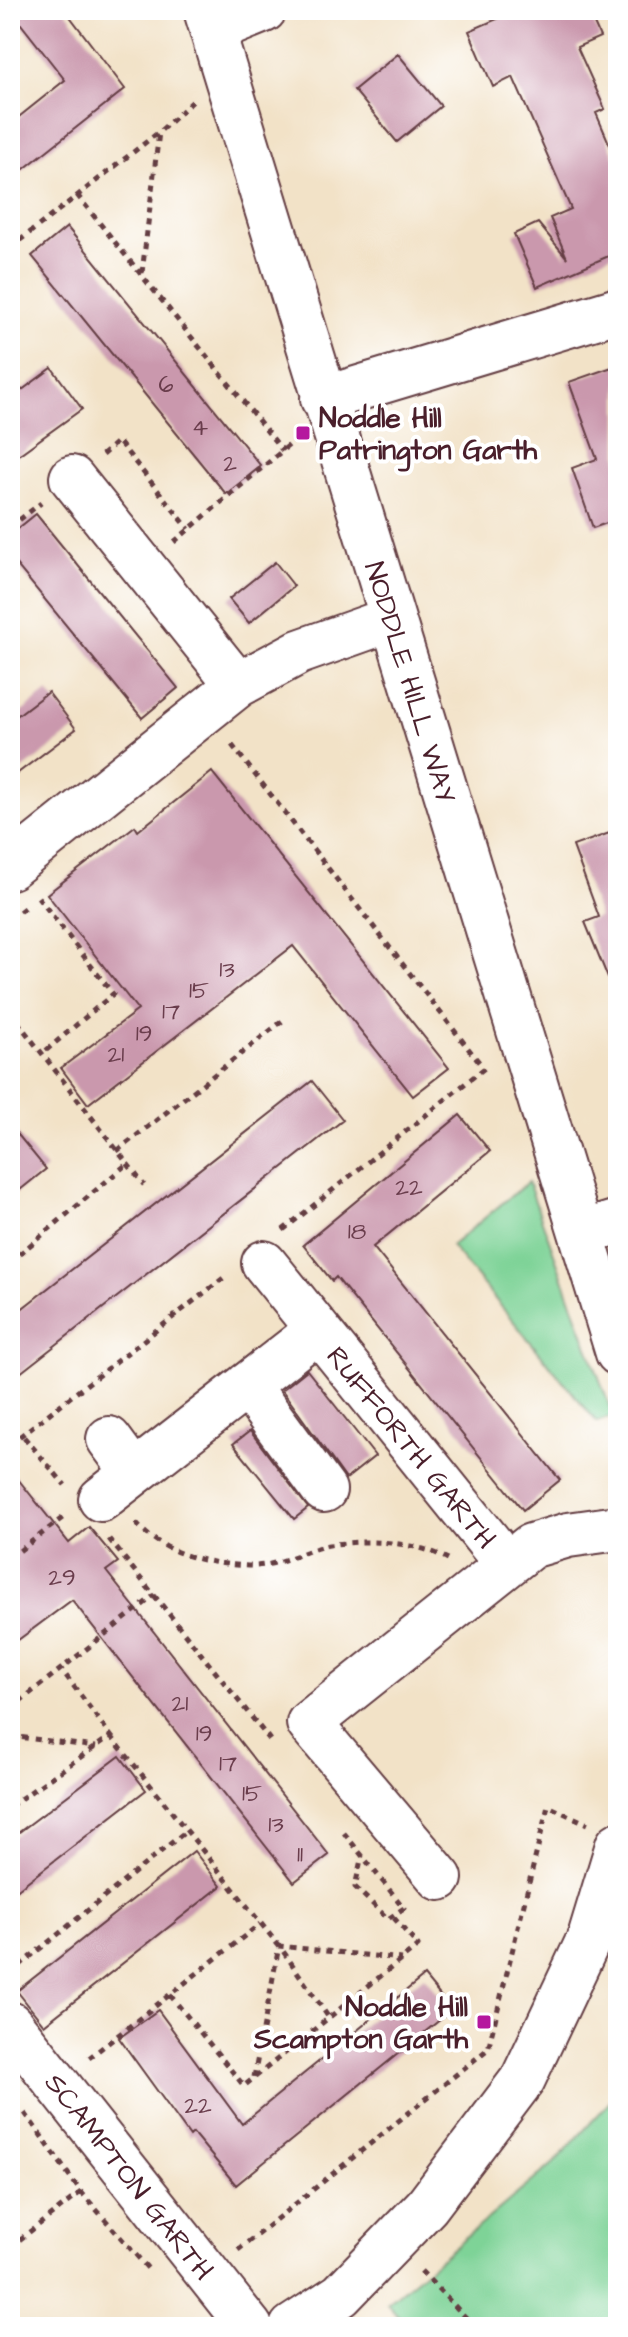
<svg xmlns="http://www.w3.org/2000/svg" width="628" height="2337" viewBox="0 0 628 2337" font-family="'Architects Daughter',sans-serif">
	<rect width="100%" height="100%" fill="#fff"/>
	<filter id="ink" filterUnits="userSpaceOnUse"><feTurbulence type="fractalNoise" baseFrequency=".0125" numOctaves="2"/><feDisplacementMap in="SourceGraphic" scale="16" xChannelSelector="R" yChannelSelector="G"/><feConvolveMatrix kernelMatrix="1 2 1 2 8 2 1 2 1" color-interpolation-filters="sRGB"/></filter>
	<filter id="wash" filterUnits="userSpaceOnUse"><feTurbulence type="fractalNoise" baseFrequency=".006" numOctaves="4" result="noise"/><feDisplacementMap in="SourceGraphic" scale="32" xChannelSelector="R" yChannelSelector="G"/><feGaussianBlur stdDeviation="1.8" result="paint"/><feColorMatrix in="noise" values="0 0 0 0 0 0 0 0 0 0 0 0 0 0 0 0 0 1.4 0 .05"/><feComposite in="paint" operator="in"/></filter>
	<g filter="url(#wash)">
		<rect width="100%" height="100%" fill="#f2e2c7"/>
		<path fill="#7ed397" stroke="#647961" stroke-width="2" d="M528 1182 613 1416 597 1422 451 1246Z
			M618 2093V2327H408L387 2303 554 2163Z"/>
		<g id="blocks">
			<path fill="#ca98ad" d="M10 10H65L125 89 10 180V124L65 80Z
				M518 10H588L600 37 577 47 605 109 596 113 618 164V252L537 287 514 234 538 223 567 258 550 218 571 209 513 77 493 87 469 31Z
				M398 54 441 106 397 142 354 90Z
				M67 227 261 466 226 494 32 256Z
				M618 365V519L593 528 572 468 597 459 569 382Z
				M52 368 82 409 10 461V399Z
				M36 514 178 688 142 718 10 557V535Z
				M275 562 294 586 249 623 229 599Z
				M48 692 76 729 10 779V721Z
				M212 772 449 1068 413 1096 293 946 88 1104 61 1068 138 1010 47 894 135 826 138 831Z
				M618 830V1000H617L585 922 599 917 573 846Z
				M312 1081 343 1120 10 1381V1318Z
				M460 1115 490 1151 373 1247 560 1480 523 1510 336 1277 332 1281 303 1245Z
				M10 1125 46 1169 10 1198Z
				M307 1370 375 1456 346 1479 282 1390Z
				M250 1431 308 1508 294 1519 233 1444Z
				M10 1469 69 1543 89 1527 118 1562 106 1571 329 1855 294 1882 72 1600 10 1646Z
				M120 1756 146 1790 10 1895V1839Z
				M194 1851 221 1886 44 2025 17 1991Z
				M424 1976 452 2010 236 2185 193 2133 190 2136 119 2038 158 2010 242 2124Z"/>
		</g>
	</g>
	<g filter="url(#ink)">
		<use href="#blocks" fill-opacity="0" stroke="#633c42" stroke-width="2"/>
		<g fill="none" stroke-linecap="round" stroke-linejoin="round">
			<g stroke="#633c42" stroke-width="48">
				<path id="minor" d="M206 10 618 1353
					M213 31 264 10
					M323 399 618 310
					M72 478 238 685
					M10 867 238 685 299 652 392 619
					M582 1233 618 1222
					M264 1263 506 1563
					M247 1385 324 1490
					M109 1439 134 1473
					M101 1499 318 1330
					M440 1878 309 1723 531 1546 568 1535 618 1528
					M10 2024 250 2327
					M292 2327 341 2295 427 2206 523 2079 590 1937 618 1845"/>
			</g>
			<path stroke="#633c42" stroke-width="5" stroke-dasharray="6 6" stroke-linecap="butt" d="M77 195 283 451
				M10 248 159 132 193 101
				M142 273 159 132
				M102 455 118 441 189 529
				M10 527 41 503
				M174 542 295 440
				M232 745 482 1066
				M38 897 113 994 43 1053
				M10 919 28 905
				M10 1012 144 1185
				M117 1151 285 1019
				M283 1230 487 1066
				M10 1262 127 1164
				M24 1437 65 1485
				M10 1444 226 1276
				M136 1523C163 1555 212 1565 253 1566 280 1566 304 1550 329 1545 367 1539 415 1541 448 1559
				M109 1539 270 1740
				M10 1558 65 1516
				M10 1709 155 1595
				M10 1736 96 1747
				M111 1736 283 1951 329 2018
				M10 1806 111 1736 61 1669
				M344 1833 404 1908 388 1919 355 1887 362 1855
				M10 1973 185 1832
				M170 1995 244 2086 418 1946 394 1918
				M89 2058 260 1924
				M254 2077 279 1946 402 1959
				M25 2113 81 2192 150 2271
				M10 2247 81 2192
				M238 2250 488 2049 548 1806 588 1824
				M421 2271 475 2327"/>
			<use href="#minor" stroke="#fff" stroke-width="44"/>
		</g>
	</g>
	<g fill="#b5179e" stroke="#fff" stroke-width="3">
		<rect x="295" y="425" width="16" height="16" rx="4"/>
		<rect x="476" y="2014" width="16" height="16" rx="4"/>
	</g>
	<g text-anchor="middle" stroke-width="8" stroke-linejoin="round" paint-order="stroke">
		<g font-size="24" fill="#6a3d4c">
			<text x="166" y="392">6</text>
			<text x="200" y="435">4</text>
			<text x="230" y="471">2</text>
			<text x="227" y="977">13</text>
			<text x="199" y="998">15</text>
			<text x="171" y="1019">17</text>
			<text x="144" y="1041">19</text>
			<text x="116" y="1062">21</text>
			<text x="409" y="1195">22</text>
			<text x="357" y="1239">18</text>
			<text x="62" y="1585">29</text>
			<text x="180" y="1711">21</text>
			<text x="204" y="1741">19</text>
			<text x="228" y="1771">17</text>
			<text x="252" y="1801">15</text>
			<text x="276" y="1832">13</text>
			<text x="300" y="1862">11</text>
			<text x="198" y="2113">22</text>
		</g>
		<g font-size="28" font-weight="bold" fill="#4a1f2b" stroke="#fff" text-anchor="start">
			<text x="319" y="427">Noddle Hill<tspan x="319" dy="32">Patrington Garth</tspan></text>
			<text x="468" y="2016" text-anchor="end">Noddle Hill<tspan x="468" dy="32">Scampton Garth</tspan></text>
		</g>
		<g font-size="28" fill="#4a1f2b" stroke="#fff">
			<text transform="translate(411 682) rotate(73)" y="10">NODDLE HILL WAY</text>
			<text transform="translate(412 1447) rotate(51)" y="10">RUFFORTH GARTH</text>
			<text transform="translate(130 2176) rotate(52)" y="10">SCAMPTON GARTH</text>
		</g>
	</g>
	<rect width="628" height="2337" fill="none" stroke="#fff" stroke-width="40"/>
</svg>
